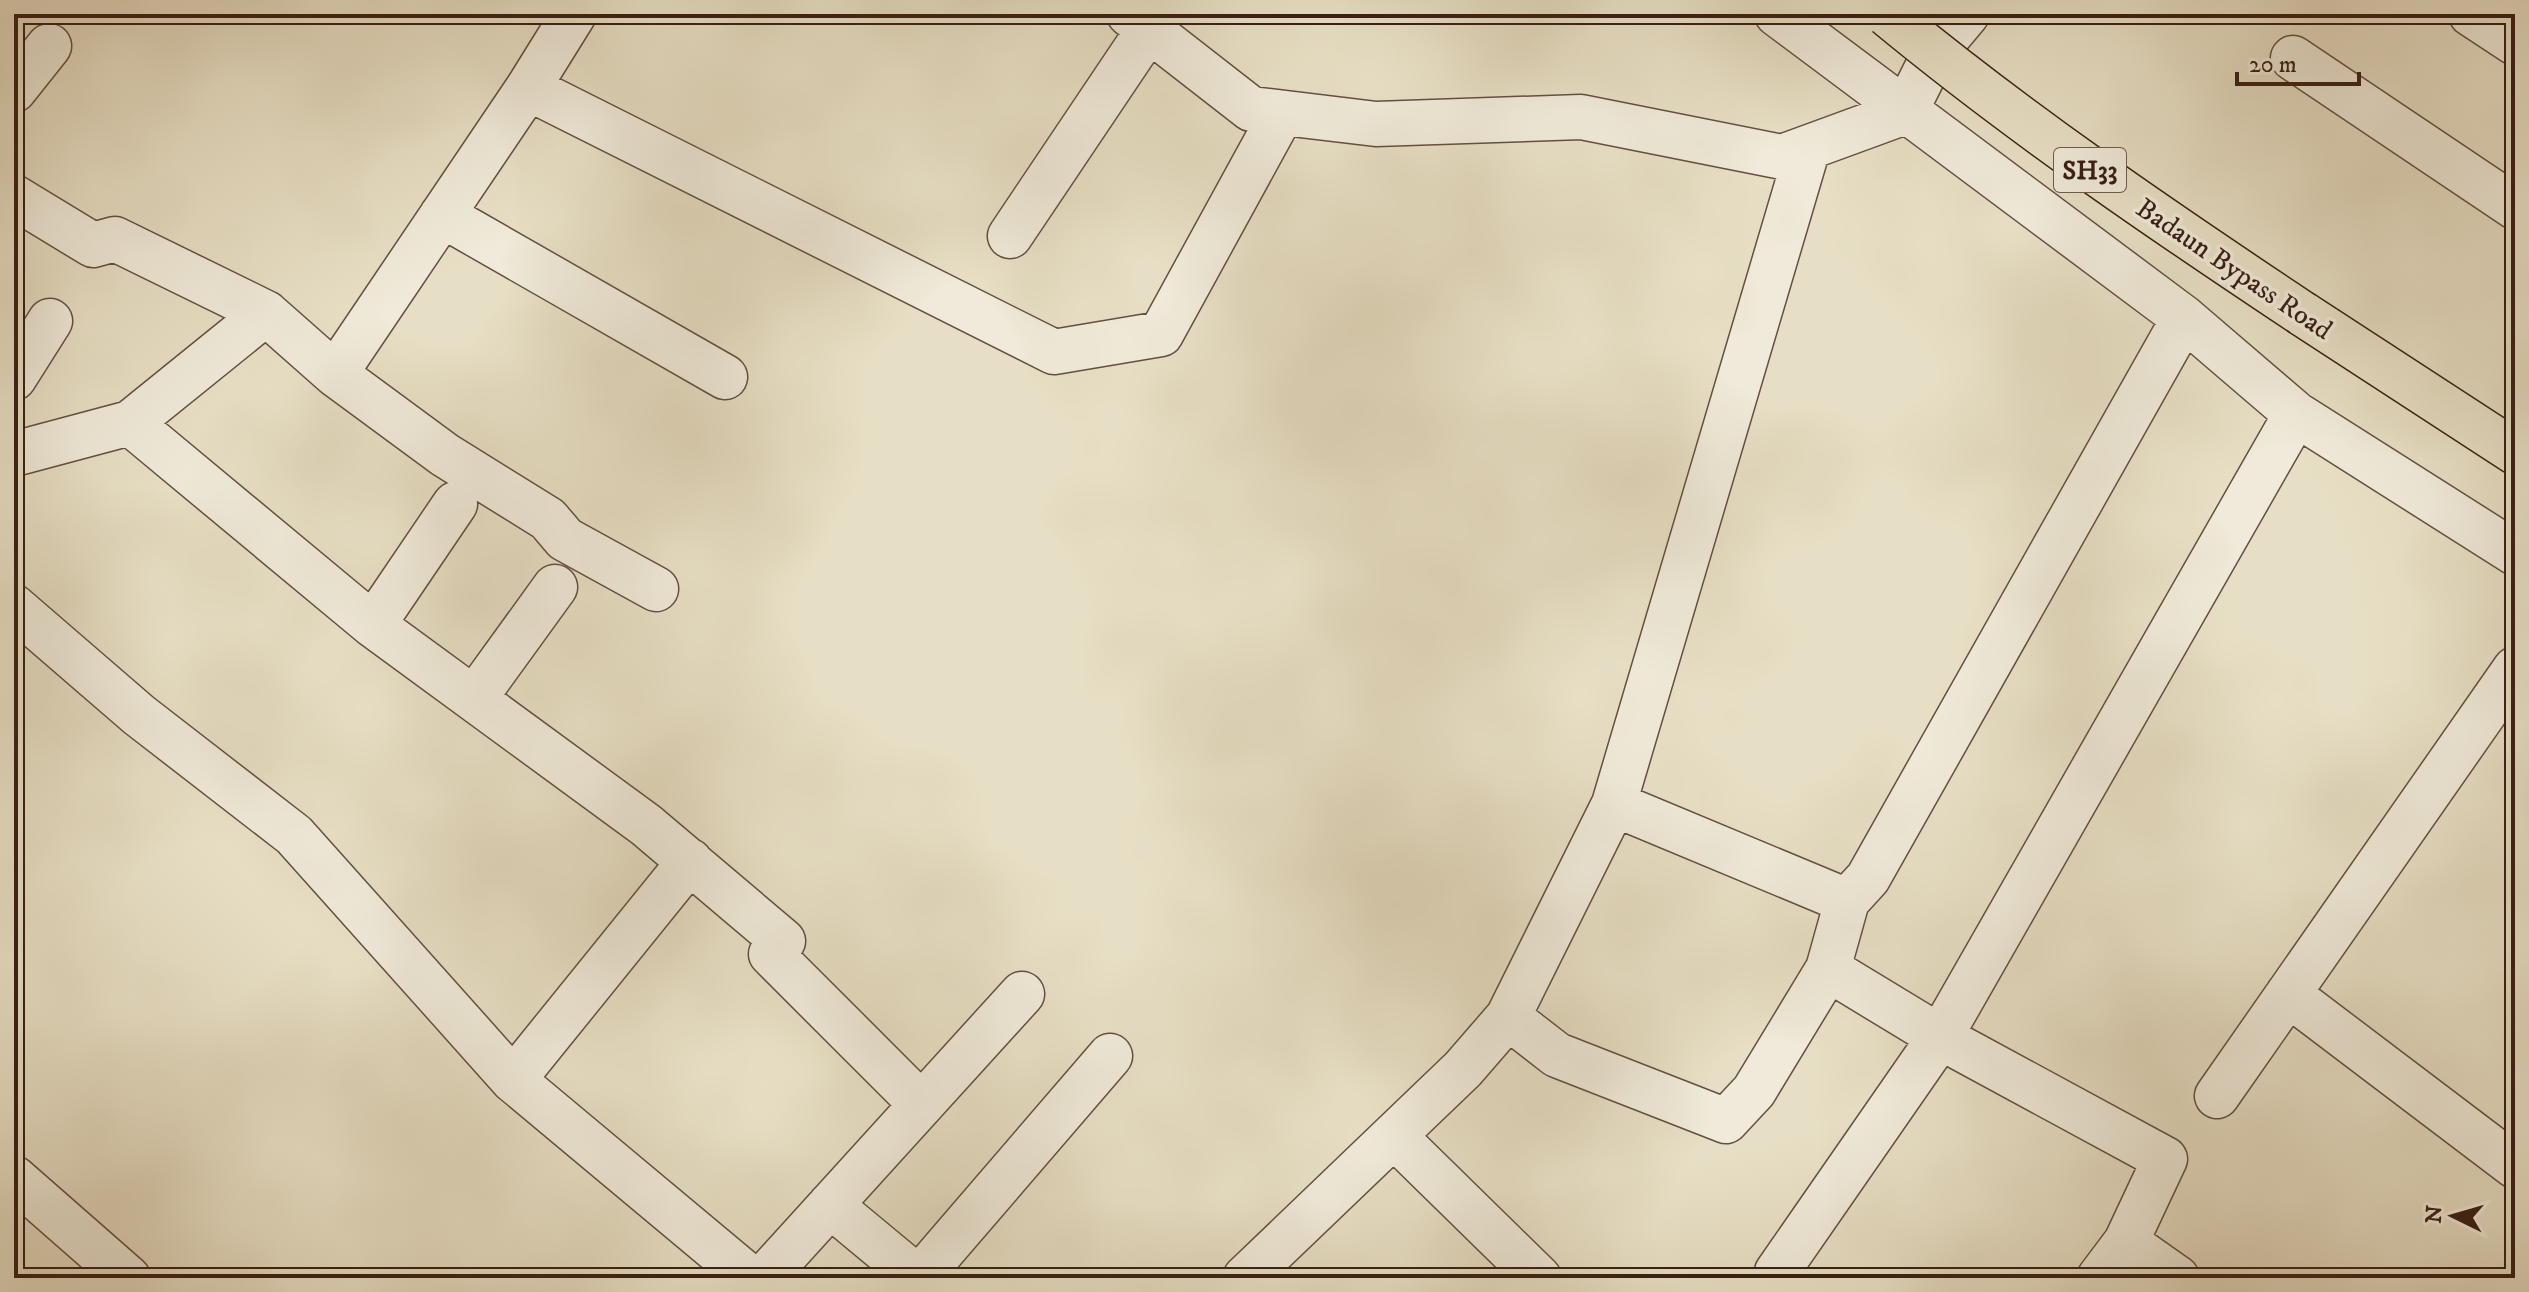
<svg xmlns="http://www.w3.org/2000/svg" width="2529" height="1292" viewBox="0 0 2529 1292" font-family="'IM FELL DW Pica',serif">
	<rect width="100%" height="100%" fill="#e7dfc5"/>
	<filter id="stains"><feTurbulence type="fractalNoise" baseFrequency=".0025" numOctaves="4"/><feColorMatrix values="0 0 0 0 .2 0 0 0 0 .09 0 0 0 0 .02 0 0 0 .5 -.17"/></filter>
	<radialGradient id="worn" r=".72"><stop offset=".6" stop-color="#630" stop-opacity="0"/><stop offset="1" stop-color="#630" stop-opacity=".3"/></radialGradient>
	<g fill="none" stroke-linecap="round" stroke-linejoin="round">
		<g stroke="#644f41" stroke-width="47">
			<path id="minor" d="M1129 14 1251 109 1376 124 1581 117 1782 157 1905 112 1935 52 1967 14
				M1777 14 2184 318 2296 414 2515 553
				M2471 14 2515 43
				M2293 58 2515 207
				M528 88 1054 352 1161 334 1282 113
				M14 90 49 46
				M14 197 93 245 115 239 266 313 335 374 528 88 574 14
				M442 215 725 377
				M1010 236 1149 29
				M335 374 445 455 548 519 565 539 656 589
				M14 378 50 321
				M130 423 373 625 646 825 783 941
				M14 454 130 423 266 313
				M14 607 139 715 294 835 513 1080 750 1278
				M373 625 455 504
				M474 699 555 587
				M1614 804 1847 901
				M771 954 921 1104
				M1828 969 1940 1037 2165 1159 2126 1242 2099 1278
				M2288 994 2515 1166
				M1508 1017 1557 1055 1726 1121 1754 1091 1828 969 1847 901 1868 878 2184 318
				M513 1080 690 861
				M2217 1096 2515 669
				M1394 1136 1539 1278
				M14 1178 128 1278
				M830 1205 918 1278
				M2126 1242 2177 1278
				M764 1278 1022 994
				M919 1278 1110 1056
				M1245 1278 1463 1069 1508 1017 1614 804 1808 148
				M1783 1278 1777 1272 1940 1037 2296 414"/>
		</g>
		<g stroke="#381f15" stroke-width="47">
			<path id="major" d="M2303 314 2515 452"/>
		</g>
		<use href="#minor" stroke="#efead9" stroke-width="44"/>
		<use href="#major" stroke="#e7dfc5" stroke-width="44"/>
		<g stroke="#381f15" stroke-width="47" stroke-linecap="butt">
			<path id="major-bridge" d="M1887 14C2019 123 2160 219 2303 314"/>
		</g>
		<use href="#major-bridge" stroke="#e7dfc5" stroke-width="44"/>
	</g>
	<g text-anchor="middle" stroke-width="7" stroke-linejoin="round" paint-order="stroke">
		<rect fill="#efead9" stroke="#6f5c50" stroke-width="2" x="2054" y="148" width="72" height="44" rx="6"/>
		<g font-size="26" font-weight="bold" fill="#381f15">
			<text x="2090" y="179">SH33</text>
		</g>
		<g font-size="28" fill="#381f15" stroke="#efead9">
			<text transform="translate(2235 268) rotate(34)" y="10">Badaun Bypass Road</text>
		</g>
	</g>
	<rect width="2529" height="1292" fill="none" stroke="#e7dfc5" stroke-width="48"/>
	<rect x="16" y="16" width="2497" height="1260" fill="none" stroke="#381f15" stroke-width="4"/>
	<rect x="24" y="24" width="2481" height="1244" fill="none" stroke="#381f15" stroke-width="2"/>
	<g transform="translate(2453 1216) rotate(275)" stroke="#efead9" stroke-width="6" paint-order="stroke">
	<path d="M0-6L14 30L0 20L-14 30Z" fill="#381f15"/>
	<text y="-12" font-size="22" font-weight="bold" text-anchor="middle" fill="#381f15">N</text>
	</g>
	<path d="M2237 72v12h122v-12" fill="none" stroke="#381f15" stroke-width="4"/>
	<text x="2249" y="72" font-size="24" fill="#381f15" stroke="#efead9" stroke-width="6" paint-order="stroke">20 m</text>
	<rect width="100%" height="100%" filter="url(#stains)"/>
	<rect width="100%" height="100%" fill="url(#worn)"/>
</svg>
